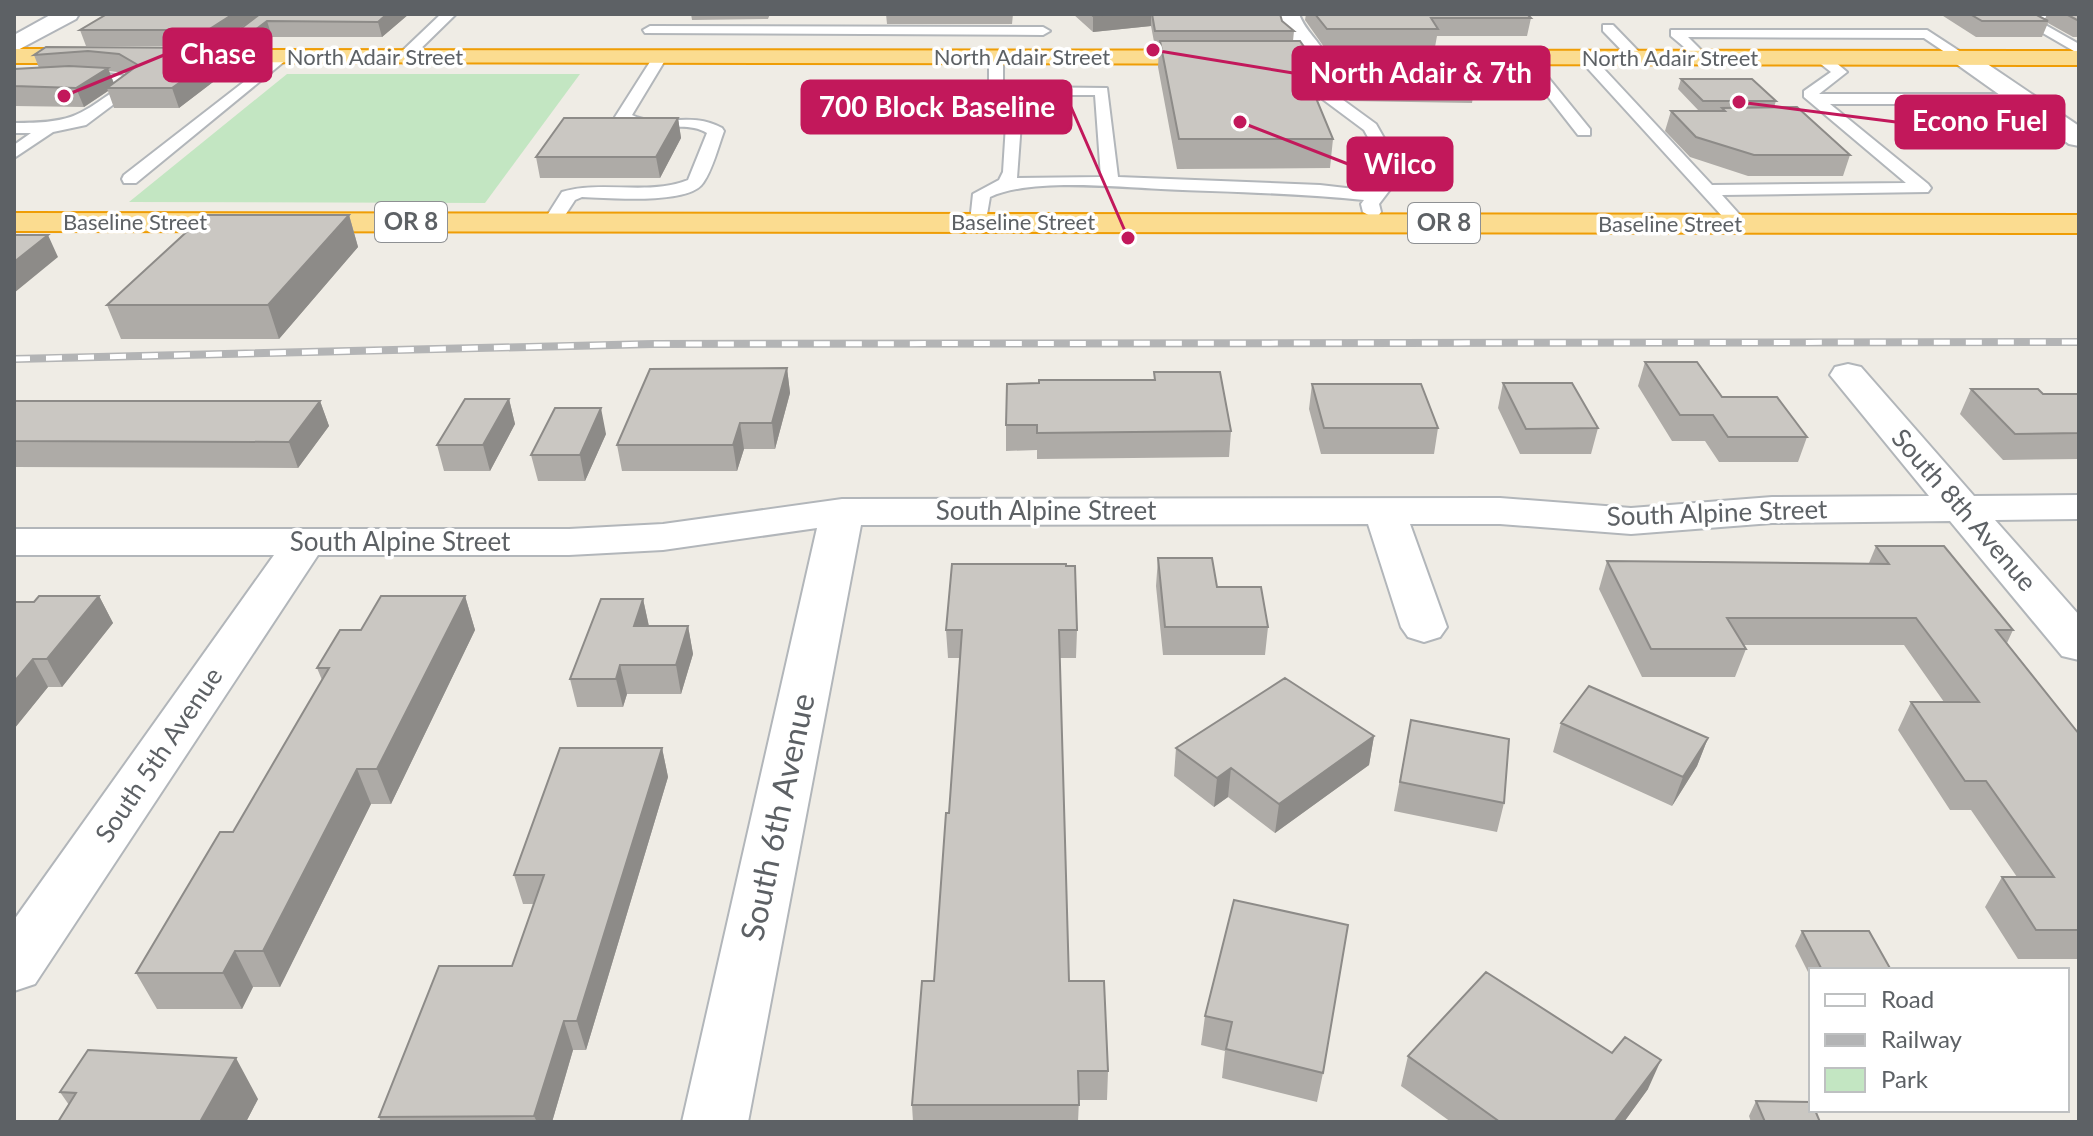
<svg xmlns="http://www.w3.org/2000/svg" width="2093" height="1136" viewBox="0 0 2093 1136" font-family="Lato,sans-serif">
	<rect width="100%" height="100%" fill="#efece5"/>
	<path fill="#c3e6c2" d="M287 74H580L485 203 129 202Z"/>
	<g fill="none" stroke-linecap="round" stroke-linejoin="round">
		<g stroke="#b2b6ba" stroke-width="4">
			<path id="lane" d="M441 14 455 15 409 60H399V54Z
				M2010 14H2079V18H2033L2079 44V54Z
				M263 15 275 18 234 50 206 61 199 57 224 44Z
				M1603 25H1613L1642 55V61H1632L1603 31Z
				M650 26 1043 27 1050 31 1043 35 645 33 643 30Z
				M1671 30H1927L1970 58 1968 61H1958L1924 38 1688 37 1709 58 1702 62 1671 36Z
				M281 53 286 54V60L136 183H124L122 179 124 175Z
				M660 53 667 57 632 115C659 129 690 110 722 128L724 131C718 147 713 169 703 183 689 205 607 198 582 197L575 200 558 226H546L543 222 562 192C603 180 647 196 688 180L707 133C679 116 641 142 615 117L655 54Z
				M996 53 1003 57V82L1017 87 1107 88 1118 177 1320 185 1372 191 1385 174V168L1364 130 1317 95 1298 62 1305 58 1310 59 1328 89 1376 124 1401 168V175L1379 204 1381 212 1378 216 1372 217 1363 212 1361 204 1364 200C1297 193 1229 192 1161 189 1116 187 1030 178 990 197L985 226H973L970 222 973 194 999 180 1003 172 1008 93 989 85V57ZM1023 95H1095L1101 177 1017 178Z
				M1524 53 1529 54 1590 129V135H1578L1517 57Z
				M1585 53 1590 54 1712 185 1906 183 1804 97V91L1831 72 1817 61V55H1827L1847 72 1819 94H2023L2031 99 2023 104H1830L1928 184 1931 188 1928 192 1722 195 1748 224 1739 229 1733 228 1580 60 1578 57Z
				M95 73 126 76 142 83 86 125 53 132 14 158V145L31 133H14V123C73 123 77 117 124 84L76 82 14 86V78Z"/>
		</g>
		<g stroke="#b2b6ba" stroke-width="4">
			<path id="street" d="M1277 14H1299C1306 33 1319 39 1326 57L1322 62H1306L1299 49 1283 36Z
				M1963 51 1971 53 2079 126V146L2069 144 1955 63 1951 58 1955 53Z
				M1848 364 1861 367 1974 496 2079 495V519L1995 520 2079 615V660L2062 656 1950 521 1772 523 1631 534 1500 524H1410L1447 627 1440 637 1424 642 1408 637 1401 627 1368 524 861 525 748 1122H682L817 528 663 550 569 555H318L35 984 14 991V920L274 555H14V529H569L663 524 842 499 1500 498 1631 508 1772 497 1929 496 1830 375 1835 367Z"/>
		</g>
		<g stroke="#b1b5ba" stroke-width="4">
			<path id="secondary" d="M52 14H79L76 19 14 52V35Z"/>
		</g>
		<g stroke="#ef9d05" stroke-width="4">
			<path id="highway" d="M14 49H93L101 51 105 56 101 61 93 63H14Z
				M169 50 2079 51V65L161 62 157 57 161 52Z
				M14 213 2079 215V233L14 231Z"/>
		</g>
		<use href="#lane" fill="#fff" fill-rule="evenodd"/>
		<use href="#street" fill="#fff" fill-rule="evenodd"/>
		<use href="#secondary" fill="#fff" fill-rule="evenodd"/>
		<use href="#highway" fill="#fbdc90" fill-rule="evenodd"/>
		<g stroke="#b3b4b5" stroke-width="8">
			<path id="rail" d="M14 359 653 344 2079 342"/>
		</g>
		<use href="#rail" stroke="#fff" stroke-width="5" stroke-dasharray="16" stroke-linecap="butt"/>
	</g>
	<path fill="#aeaba7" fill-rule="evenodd" d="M409 14 382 37H272L260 46H244L239 30 249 22 213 46H86L80 30Z
		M691 14H770L768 19 692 20Z
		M886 14H1013L1012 24H887Z
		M1073 14H1280L1282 21 1294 31 1293 41 1318 67 1320 49 1475 84 1472 103 1350 101 1330 87 1323 75 1320 101H1317L1333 139 1330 168 1177 169 1158 67 1159 47H1155L1151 26 1093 32Z
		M1306 14H1527L1531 18 1527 36H1437L1435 47H1324L1305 20Z
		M1940 14H2035L2045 19 2047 14H2079V37H2073L2048 23 2042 37H1976Z
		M46 47 228 48 234 66 179 108H114L108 91 84 107 14 106V69L39 68 34 55ZM109 71 126 73 114 83Z
		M1681 79 1776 101 1774 107 1850 155 1843 176H1748L1690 157 1665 131 1671 111H1699L1678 89Z
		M678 118 681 138 660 178H540L536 157Z
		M349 215 358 247 279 339H121L107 305Z
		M1645 362 1807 437 1798 462H1719L1705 441H1672L1638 386Z
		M787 368 790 393 775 449H744L737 471H622L617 445Z
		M1154 372 1231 431 1229 457 1037 459V450L1006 451V425L1154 380Z
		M1503 383 1598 428 1591 454H1520L1498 408Z
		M1312 384 1438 428 1434 454H1321L1309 409Z
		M1971 389 2043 394H2079V459L2003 460 1960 414Z
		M509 399 515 424 490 471H444L437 445Z
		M14 401H320L329 426 298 468 14 467Z
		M606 434 585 481H538L531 455Z
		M1876 546 2013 630 2007 643 2079 734V959H2018L1985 907 2002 877H2017L1971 810H1950L1898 730 1911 702H1944L1904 645H1743L1746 649 1735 677H1642L1599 589 1607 561 1869 563Z
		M1158 558 1217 587 1268 627 1265 655H1163L1156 586Z
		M99 596 113 623 62 687H48L14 729 34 602Z
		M465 596 475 630 391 804H371L280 987H253L242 1009H157L136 973 233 832 322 680 317 668 361 630Z
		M643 599 649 626H688L693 654 681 694H627L623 707H577L570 679Z
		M946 630H1077L1076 658H1059L1069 981 1108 1071 1107 1100H1079L1078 1122H913L912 1105 934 981 949 813 960 658H948Z
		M1411 720 1504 803 1497 832 1394 811Z
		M1561 723 1708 738 1697 766 1672 806 1553 752Z
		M1374 736 1369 765 1275 833 1228 797 1214 807 1174 776 1176 748Z
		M662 748 668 777 586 1050H573L552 1122H381L379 1117 512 966 534 904H523L514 875Z
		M1234 900 1323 1073 1317 1102 1222 1078 1225 1051 1201 1045 1205 1016Z
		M1802 931 1891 970H1811V978L1795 946Z
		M1408 1056 1648 1089 1624 1122H1451L1401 1086Z
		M60 1092 258 1099 246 1122H58L69 1105Z
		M1756 1101 1820 1122H1751L1749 1116Z"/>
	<path fill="#8d8b88" d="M233 14H261L213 46 208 30Z
		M387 14H409L382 37 378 22Z
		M1113 14H1151V26L1093 32V16Z
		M267 21 272 37 260 46 255 30Z
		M228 48 234 66 179 108 172 88Z
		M108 68 115 87 107 88 108 91 84 107 76 88Z
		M678 118 681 138 660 178 656 157Z
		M349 215 358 247 279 339 268 305Z
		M48 235 58 257 14 293V262Z
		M787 368 790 393 775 449 772 423Z
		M509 399 515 424 490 471 483 445Z
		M320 401 329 426 298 468 289 442Z
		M601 408 606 434 585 481 580 455Z
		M740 423 744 449 737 471 733 445Z
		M99 596 113 623 62 687 47 659Z
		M465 596 475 630 391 804 377 769Z
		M643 599 649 627 634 626Z
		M688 626 693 654 681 694 676 665Z
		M33 659 48 687 14 729V682Z
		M620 665 627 694 623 707 616 679Z
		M1374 736 1369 765 1275 833 1279 804Z
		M1708 738 1697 766 1672 806 1683 777Z
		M662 748 668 777 586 1050 577 1021Z
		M1231 768 1228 797 1214 807 1217 778Z
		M357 769 371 804 280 987 263 951Z
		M235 951 253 987 242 1009 223 973Z
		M564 1021 573 1050 552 1122H537L534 1116Z
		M236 1058 258 1099 246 1122H200Z
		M1661 1060 1648 1089 1624 1122H1614Z"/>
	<path fill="#cac7c2" stroke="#8d8b88" stroke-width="2" d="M107 14H233L208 30H80Z
		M260 14H387L378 22 267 21 255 30H239Z
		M1091 14H1113L1093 16Z
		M1152 14H1280L1282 21 1294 31H1155Z
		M1315 14H1527L1531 18H1431L1438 29H1327Z
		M1970 14H2035L2048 21H1982Z
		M2066 14H2079V21Z
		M1160 41H1300L1323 74H1306L1333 139H1179Z
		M46 47 228 48 172 88H107L138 65 119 54 88 51 34 55Z
		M69 66 108 68 76 88 14 86V69Z
		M1681 79H1752L1776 101H1703Z
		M1797 107 1850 155H1754L1696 137 1671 111H1725L1722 108Z
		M564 118H678L656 157H536Z
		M205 215H349L268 305H107Z
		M14 235H48L14 262Z
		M1645 362H1697L1722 397H1777L1807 437H1728L1713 415H1680Z
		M787 368 772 423H740L733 445H617L650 369Z
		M1154 372H1220L1231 431 1037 433V425H1006L1007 384 1039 383V380H1155Z
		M1503 383H1572L1598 428 1526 429Z
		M1312 384H1421L1438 428H1324Z
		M1971 389H2038L2043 394H2079V433L2015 434Z
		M465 399H509L483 445H437Z
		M14 401H320L289 442 14 441Z
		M555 408H601L580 455H531Z
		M1876 546H1944L2013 630H1996L2079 734V930H2036L2002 877H2054L1986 781H1965L1911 702H1979L1916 618H1727L1746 649H1651L1607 561 1889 564Z
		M1158 558H1212L1217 587H1261L1268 627H1165Z
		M952 564H1066V566H1075L1077 630H1059L1069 981H1104L1108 1071H1078L1079 1105H912L922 981H934L946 813H949L962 630H946Z
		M39 596H99L47 659H33L14 682V602H34Z
		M381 596H465L377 769H357L263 951H235L223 973H136L220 832H233L329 668H317L340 630H361Z
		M601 599H643L634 626H688L676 665H620L616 679H570Z
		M1285 678 1374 736 1279 804 1231 768 1217 778 1176 748Z
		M1589 686 1708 738 1683 777 1561 723Z
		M1411 720 1509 739 1504 803 1400 782Z
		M560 748H662L577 1021H564L534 1116 379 1117 439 966H512L544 875H514Z
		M1234 900 1348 925 1323 1073 1226 1049 1232 1022 1205 1016Z
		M1802 931H1869L1891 970H1822Z
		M1486 972 1612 1053 1625 1037 1661 1060 1614 1122H1500L1408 1056Z
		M88 1050 236 1058 200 1122H58L76 1093 60 1092Z
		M1756 1101 1811 1102V1110H1815L1820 1122H1765Z"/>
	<g text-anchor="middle" stroke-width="7" stroke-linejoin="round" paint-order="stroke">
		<g font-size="22" fill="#5d6165" stroke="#fff">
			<text x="375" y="65">North Adair Street</text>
			<text x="1022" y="65">North Adair Street</text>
			<text x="1670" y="66">North Adair Street</text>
			<text x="135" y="230">Baseline Street</text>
			<text x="1023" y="230">Baseline Street</text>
			<text x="1670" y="232">Baseline Street</text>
		</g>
		<g fill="#fff" stroke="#8e9093" stroke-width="2">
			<rect x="375" y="202" width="72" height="40" rx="6"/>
			<rect x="1408" y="203" width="72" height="40" rx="6"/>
		</g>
		<g font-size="24" font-weight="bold" fill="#5d6165">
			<text x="411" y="230">OR 8</text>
			<text x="1444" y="231">OR 8</text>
		</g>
		<g font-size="26" fill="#5d6165" stroke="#fff">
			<text transform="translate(1964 510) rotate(49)" y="9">South 8th Avenue</text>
			<text x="1046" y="520">South Alpine Street</text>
			<text transform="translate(1717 513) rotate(-2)" y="9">South Alpine Street</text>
			<text x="400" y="551">South Alpine Street</text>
			<text transform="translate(159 755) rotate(-56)" y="9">South 5th Avenue</text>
		</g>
		<g font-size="32" fill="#5d6165" stroke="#fff">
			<text transform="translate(778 817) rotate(-78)" y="11">South 6th Avenue</text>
		</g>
	</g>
	<path fill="none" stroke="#c2185b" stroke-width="3" d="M64 96L164 55M1153 50L1293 73M1128 238L1071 107M1739 102L1896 122M1240 122L1348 164"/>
	<g fill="#c2185b" stroke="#fff" stroke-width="3">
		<circle cx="64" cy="96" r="8"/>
		<circle cx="1153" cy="50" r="8"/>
		<circle cx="1128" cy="238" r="8"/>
		<circle cx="1739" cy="102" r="8"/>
		<circle cx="1240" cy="122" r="8"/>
	</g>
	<g fill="#c2185b" stroke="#c2185b" stroke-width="3">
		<rect x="164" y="29" width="107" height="52" rx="8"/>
		<rect x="1293" y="47" width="256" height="52" rx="8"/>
		<rect x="802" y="81" width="269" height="52" rx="8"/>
		<rect x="1896" y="96" width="168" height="52" rx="8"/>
		<rect x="1348" y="138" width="104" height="52" rx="8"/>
	</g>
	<g font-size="28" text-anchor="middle" font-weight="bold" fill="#fff">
		<text x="218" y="64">Chase</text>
		<text x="1421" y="83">North Adair &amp; 7th</text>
		<text x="937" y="117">700 Block Baseline</text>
		<text x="1980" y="131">Econo Fuel</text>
		<text x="1400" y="174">Wilco</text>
	</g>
	<rect width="2093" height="1136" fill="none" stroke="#5d6165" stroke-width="32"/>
	<rect x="1809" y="968" width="260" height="144" fill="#ffffff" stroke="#bec0c1" stroke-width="2"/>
	<rect x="1825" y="994" width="40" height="12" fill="#ffffff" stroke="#bec0c1" stroke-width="2"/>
	<text x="1881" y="1008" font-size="24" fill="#5d6165">Road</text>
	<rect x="1825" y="1034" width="40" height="12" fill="#b3b4b5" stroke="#bec0c1" stroke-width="2"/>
	<text x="1881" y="1048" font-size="24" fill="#5d6165">Railway</text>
	<rect x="1825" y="1068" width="40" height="24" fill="#c3e6c2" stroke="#bec0c1" stroke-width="2"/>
	<text x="1881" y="1088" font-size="24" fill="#5d6165">Park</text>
</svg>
